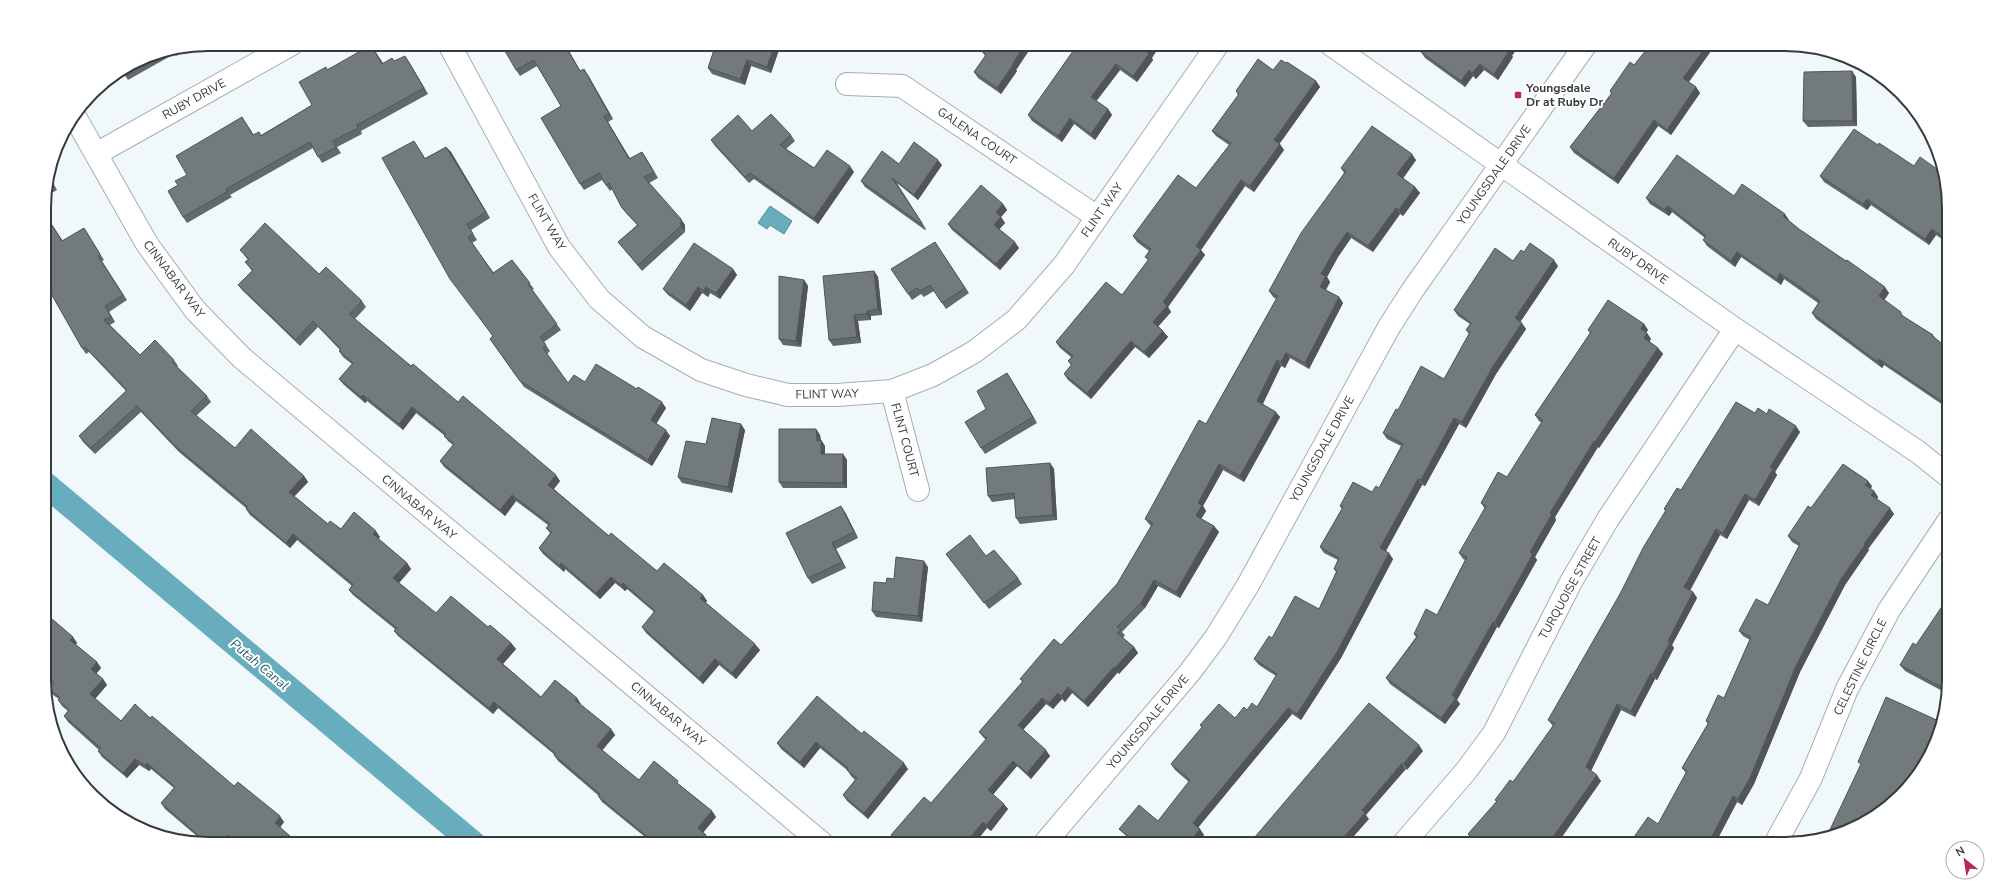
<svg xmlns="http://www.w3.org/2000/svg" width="1993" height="888" viewBox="0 0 1993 888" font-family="'Nunito Sans',sans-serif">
	<rect width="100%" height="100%" fill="#f0f8fb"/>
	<path fill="#68adbe" stroke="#598b97" d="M770 206 792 221 784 234 770 225 767 229 758 223Z"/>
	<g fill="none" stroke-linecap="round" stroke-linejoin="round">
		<path stroke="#68adbe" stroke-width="25" d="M45 484 474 844"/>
		<g stroke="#a6aeb0" stroke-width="24">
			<path id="minor" d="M449 44 559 247 599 299 643 337 701 370 746 385 788 395H837L892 391 933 375 974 352 1016 320 1064 265 1218 44
				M1330 44 1735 329 1918 452 1948 476
				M847 84 902 86 1097 217
				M75 117 147 244 195 310 242 358 823 844
				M96 154 292 44
				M892 391 918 490
				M1044 844 1190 672 1216 637 1248 585 1389 327 1412 291 1586 44
				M1403 844 1466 771 1494 733 1572 580 1608 519 1735 329
				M1775 844 1811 778 1847 689 1889 610 1949 520"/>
		</g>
		<use href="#minor" stroke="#fff" stroke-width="22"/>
	</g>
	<path fill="#62696b" d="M504 44H565L580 71 588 75 613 119 608 122 630 159 642 152 646 158 658 178 649 183 685 225V232L642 271 623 248 618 242 637 225 627 214 622 208 612 189 610 191 602 180 584 190 580 184 561 106 537 66 520 76 516 70Z
		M716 44H777L780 47 771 73 751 66 745 85 712 74 708 68Z
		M976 44H1031L1032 46 1016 70 1017 71 1001 94 978 78 974 72 985 56 981 50 982 48Z
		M1078 44 1152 58 1153 60 1137 82 1120 70 1096 101 1108 109 1112 115 1095 140 1074 124 1062 142 1032 121 1028 115Z
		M1716 44 1689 82 1696 87 1700 93 1671 135 1658 126 1618 184 1574 153 1570 147 1611 94 1610 91 1634 65Z
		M192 47 176 56 174 54 128 80 124 74 146 56Z
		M375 51 383 63 394 61 409 62 428 94 361 131 362 134 337 147 341 153 322 163 313 148 230 195 232 197 187 223 183 217 178 185 187 175 246 123 254 135H261L312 105 327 70Z
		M1421 52 1512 56 1513 57 1498 80 1484 70 1476 79 1473 76 1465 87 1425 58Z
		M1273 70 1316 81 1320 87 1279 144 1284 150 1254 192 1245 186 1201 250 1205 255 1168 307 1171 312 1158 326 1168 337 1149 358 1135 347 1091 399 1068 380 1064 374 1071 365 1068 361 1071 357 1060 348 1056 342 1122 295 1148 260 1145 257 1149 251 1137 242 1133 236 1196 188 1229 145 1216 136 1212 131 1238 95 1236 91Z
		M1856 77 1857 126 1808 127 1803 121Z
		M752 131 791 135 795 141 786 149 814 168 854 172 818 224 754 179 749 183 715 146 711 140Z
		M1878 145 1948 187V243L1936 235 1929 245 1871 205 1867 210 1824 182 1820 176Z
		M418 147 425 158 446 147 451 152 490 218 471 230 477 240 472 243 494 273 512 260 534 289 532 290 561 330 544 342 550 351 547 354 568 383 585 382 666 408 656 423 670 436 652 466 524 387 490 339 492 336Z
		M1416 160 1403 178 1415 187 1420 193 1403 216 1400 214 1373 252 1351 238 1338 257 1327 277 1330 282 1326 290 1339 297 1343 303 1309 369 1290 358 1285 368 1281 366 1263 404 1280 417 1244 482 1223 470 1203 506 1206 511 1201 519 1214 526 1219 532 1180 598 1158 586 1145 608 1122 632 1125 635 1123 638 1134 647 1138 653 1119 674 1118 672 1088 707 1072 693 1065 702 1062 699 1053 709 1046 704 1023 730 1050 756 1031 779 1017 766 993 794 1008 809 991 831 987 828 974 844H899L895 841 891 835 931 803 986 740 983 737 979 732 1023 682 1020 679 1061 645 1117 584 1151 526 1149 524 1145 519 1206 424 1276 299 1273 297 1269 291 1344 173 1341 168Z
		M899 164 942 165 918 200 897 183 926 229 925 230 865 187 861 181Z
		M50 177 57 190 44 197Z
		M1734 196 1789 220H1788L1799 229 1889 293 1884 300 1905 317 1933 335 1936 339 1948 348V416L1945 414 1941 408 1943 405 1884 365 1882 368 1816 319 1812 313 1818 303 1784 279 1781 285 1741 257 1735 267 1707 246 1703 240 1705 238 1672 212 1669 216 1650 204 1646 198Z
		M1003 204 1007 210 1001 217 1005 223 999 229 1019 248 1000 270 952 230 948 224Z
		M44 210 49 220 63 241 84 228 104 260 102 261 127 300 109 312 115 322 110 325 140 355 174 360 178 366 177 367 207 396 211 402 196 416 235 448 304 476 308 482 294 496 328 524 341 529 380 537 378 539 407 563 411 569 399 583 436 613 488 627 511 643 516 649 503 664 541 697 577 698 580 704 611 729 615 735 602 750 639 780 681 786 712 811 716 817 703 832 706 835 710 841 714 844H651L649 842 650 841 602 802 598 796H599L558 761 554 755H555L498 708 493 714 398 636 394 631 395 629 353 595 349 590 352 586 297 540 290 548 250 515 246 509V508L179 452 141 412 95 454 83 442 79 436 126 391 89 352 86 354 82 348 45 283Z
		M935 242 969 293 946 309 934 291 924 297 921 294 912 300 908 294Z
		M240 250 319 274 362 301 366 307 355 319 411 366 560 481 554 489 609 536 657 571 703 595 707 601 706 603 760 650 736 679 719 665 703 684 646 633 642 627 654 612 627 589 625 591 615 583 600 599 565 569 564 572 543 554 539 548 550 533 546 528 548 525 516 501 505 516 444 467 440 461 453 445 448 441 444 435 416 413 403 430 367 401 365 403 344 385 339 379 352 364 343 357 339 351 340 350 318 327 300 346 243 291 238 285 252 271 245 262 248 260Z
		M1524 252 1558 266 1520 322 1526 329 1496 374 1466 428 1459 424 1425 486 1422 485 1386 551 1393 559 1341 658 1301 720 1292 714 1198 827 1204 835 1133 842 1124 834 1119 829 1158 821 1189 782 1175 770 1171 764 1202 728 1200 725 1235 718 1247 710 1257 707 1276 676 1259 665 1254 659 1272 638 1319 609 1336 572 1334 569 1338 560 1324 553 1320 547 1342 509 1340 506 1372 492 1379 488 1401 446 1387 439 1383 433 1398 410 1444 379 1469 334 1466 330 1470 324 1458 316 1454 310Z
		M733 269 737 275 720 299 710 293 708 297 702 293 690 311 668 295 663 289Z
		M874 271 878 277 882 315 871 316V320L858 321 861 343 833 346 829 340Z
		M804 280 808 286 801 347 783 345 779 339Z
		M1644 324 1648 330 1646 332 1651 339 1649 341 1658 348 1663 354 1599 448 1598 447 1555 517 1556 520 1535 557 1537 560 1499 628 1497 627 1457 700 1460 704 1445 724 1390 684 1386 678 1416 637 1414 634 1437 615 1465 560 1463 559 1459 553 1485 509 1481 503 1507 477 1542 423 1539 421 1535 415 1590 333 1588 330Z
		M1007 373 1011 379 1037 423 985 454 981 448 986 409Z
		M1755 413 1767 414 1800 432 1775 472 1777 475 1759 506 1749 500 1727 539 1720 535 1690 591 1693 592 1697 598 1672 645 1674 648 1657 680 1655 679 1635 717 1621 710 1591 771 1601 781 1557 844H1463L1469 836 1468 834 1497 802 1495 800 1513 782 1553 726 1548 720 1620 594 1666 511 1664 509Z
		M816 429 820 435 821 440 825 446V454H843L847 460V488H783L779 482Z
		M745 430 732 493 682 483 678 477 706 444Z
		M1050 463 1054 469 1057 520 1020 524 1016 518 1015 499 992 502 988 496Z
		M1872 486 1871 489 1874 491 1878 497 1877 499 1894 514 1868 549 1869 550 1845 585 1800 672 1754 784 1742 805 1737 802 1715 844H1629L1658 824 1686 773 1682 768 1708 724 1706 721 1724 698 1750 640 1743 636 1739 631 1768 605 1799 546 1792 542 1788 536 1811 508Z
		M845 512 858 538 836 549 846 568 812 584 808 578Z
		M946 554 986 556 1018 578 1022 584 989 609Z
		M928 567 922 622 876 617 872 611 886 583 894 579Z
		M45 613 73 637 77 643 76 645 97 662 101 668 96 674 103 679 107 685 95 699 121 721 150 718 234 786 284 822 280 827 299 844H235L231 841 208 844 205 843 165 809 161 803 174 788 151 769 149 771 139 765 127 778 102 757 98 751 99 750 68 722 64 716 68 711 62 706 58 700 59 699 53 695 49 689 53 684 45 677Z
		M1900 665 1949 680 1946 693 1905 671Z
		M862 734 908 769 868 819 847 801 843 795 855 780 851 776 847 770 820 748 804 768 781 749 777 743Z"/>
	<path fill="#505557" d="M564 44H565L584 77 580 71Z
		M775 44H777L780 47 771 73 767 67Z
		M1025 44H1031L1032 46 1016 70 1017 71 1001 94 997 88Z
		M1153 44H1161L1152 58 1153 60 1137 82 1133 76 1147 52Z
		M1512 44H1520L1512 56 1513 57 1498 80 1494 74Z
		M1708 44H1716L1687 84 1683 78Z
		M371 45 375 51 386 69 382 64Z
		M405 56 409 62 428 94 424 88Z
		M747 60 751 66 745 85 740 79Z
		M1116 64 1120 70 1095 103 1091 97Z
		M1480 64 1484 70 1476 79 1472 73Z
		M584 69 588 75 613 119 609 114Z
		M1469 70 1473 76 1465 87 1461 81Z
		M1852 71 1856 77 1857 126 1853 121Z
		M1316 81 1320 87 1278 146 1274 140Z
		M1696 87 1700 93 1671 135 1667 130Z
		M1108 109 1112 115 1095 140 1091 134Z
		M604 116 608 122 634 165 629 159Z
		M1070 118 1074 124 1062 142 1058 136Z
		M1654 120 1658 126 1618 184 1614 178Z
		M1280 144 1284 150 1254 192 1250 186Z
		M446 147 451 152 490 218 486 212Z
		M642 152 646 158 658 178 654 172Z
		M1412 154 1416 160 1402 180 1397 174Z
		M938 160 942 165 918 200 914 195Z
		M850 166 854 172 818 224 814 218Z
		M1241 180 1245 186 1201 250 1205 255 1168 307 1171 312 1157 328 1153 322 1163 302 1196 246Z
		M1415 187 1420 193 1403 216 1399 210Z
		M1867 199 1871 205 1867 210 1863 204Z
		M1003 204 1007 210 1001 217 1005 223 998 231 994 225 996 212Z
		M1668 206 1672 212 1669 216 1665 210Z
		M1396 208 1400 214 1373 252 1368 246Z
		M44 210 49 220 66 247 44 213Z
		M1785 214 1789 220 1787 222 1783 216Z
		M681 219 685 225V232L681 226Z
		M1932 229 1936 235 1929 245 1925 239Z
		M1347 232 1351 238 1338 257 1327 277 1330 282 1324 293 1320 287 1321 274 1334 251Z
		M1015 242 1019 248 1000 270 996 264Z
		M1737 252 1741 257 1735 267 1731 261Z
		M1554 260 1558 266 1519 324 1515 318Z
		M733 269 737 275 720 299 716 293Z
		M874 271 878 277 882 315 878 309Z
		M1780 273 1784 279 1781 285 1777 279Z
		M804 280 808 286 801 347 796 341Z
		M698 287 702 293 690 311 686 305Z
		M706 287 710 293 708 297 704 291Z
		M1885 287 1889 293 1883 302 1879 296Z
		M1339 297 1343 303 1309 369 1305 363Z
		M105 306 109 312 115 322 111 317Z
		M867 311 871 316V320L867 314Z
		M854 315 858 321 861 343 857 337Z
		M1522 323 1526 329 1496 374 1466 428 1462 422 1492 368Z
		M1644 324 1648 330 1645 334 1641 329Z
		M1163 331 1168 337 1149 358 1144 352Z
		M1647 333 1651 339 1648 344 1644 338Z
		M1131 341 1135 347 1091 399 1087 393Z
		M1658 348 1663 354 1599 448 1595 442Z
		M1286 353 1290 358 1285 368 1281 362Z
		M1879 359 1884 365 1882 368 1878 362Z
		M1277 360 1281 366 1261 407 1257 401Z
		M1007 373 1011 379 1037 423 1033 417Z
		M363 395 367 401 365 403 361 397Z
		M662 402 666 408 655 426 651 420Z
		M412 407 416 413 403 430 399 424Z
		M1276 412 1280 417 1244 482 1240 476Z
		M1454 418 1459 424 1425 486 1421 480Z
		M741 424 745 430 732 493 728 487Z
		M1796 426 1800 432 1775 472 1777 475 1759 506 1755 500 1770 467Z
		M816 429 820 435 821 447 817 441Z
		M666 430 670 436 652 466 648 460Z
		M821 440 825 446V460L821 454Z
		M1594 441 1598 447 1555 517 1556 520 1535 557 1537 560 1499 628 1495 622 1550 513Z
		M843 454 847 460V488L843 483Z
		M1050 463 1054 469 1057 520 1053 515Z
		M1219 464 1223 470 1203 506 1206 511 1200 521 1196 516 1198 503Z
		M556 475 560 481 552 491 548 485Z
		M304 476 308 482 293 498 289 492Z
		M1418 479 1422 485 1384 554 1380 548Z
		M1868 481 1872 486 1869 491 1865 485Z
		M1874 491 1878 497 1875 501 1871 495Z
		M1745 494 1749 500 1727 539 1723 533Z
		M512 495 516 501 505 516 500 510Z
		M841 506 845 512 858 538 854 532Z
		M1890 508 1894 514 1868 549 1869 550 1845 585 1800 672 1754 784 1742 805 1738 799 1796 666 1841 579 1864 544Z
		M1214 526 1219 532 1180 598 1176 592Z
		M1716 529 1720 535 1688 593 1684 587Z
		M376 531 380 537 377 540 373 534Z
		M293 534 297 540 290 548 286 543Z
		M832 543 836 549 846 568 842 562Z
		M1389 553 1393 559 1341 658 1301 720 1297 714Z
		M924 561 928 567 922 622 918 616Z
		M407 563 411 569 398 584 393 578Z
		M561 563 565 569 564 572 560 566Z
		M611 577 615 583 600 599 596 593Z
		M1154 580 1158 586 1145 608 1141 603Z
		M623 583 627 589 625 591 621 585Z
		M1693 592 1697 598 1672 645 1674 648 1657 680 1653 674 1668 641Z
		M703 595 707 601 704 604 700 598Z
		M1493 622 1497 627 1457 700 1460 704 1445 724 1441 718Z
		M73 637 77 643 74 646 70 640Z
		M511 643 516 649 502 665 497 659Z
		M755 644 760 650 736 679 732 673Z
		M1134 647 1138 653 1119 674 1115 668Z
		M715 659 719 665 703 684 699 678Z
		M97 662 101 668 95 675 91 669Z
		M1114 667 1118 672 1088 707 1084 701Z
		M1651 673 1655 679 1635 717 1631 711Z
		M103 679 107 685 94 700 90 694Z
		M1068 687 1072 693 1065 702 1061 696Z
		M1058 693 1062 699 1053 709 1049 703Z
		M577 698 581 704 579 706 575 700Z
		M1042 698 1046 704 1022 731 1018 725Z
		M494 702 498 708 493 714 489 708Z
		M1617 704 1621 710 1590 773 1586 767Z
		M1288 708 1292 714 1197 829 1193 823Z
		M611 729 615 735 601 752 597 746Z
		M816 742 820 748 804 768 800 762Z
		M1419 745 1423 751 1407 770 1403 764Z
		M1046 750 1050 756 1031 779 1027 773Z
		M135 759 139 765 127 778 123 773Z
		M1013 761 1017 766 992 796 988 790Z
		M147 763 151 769 149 771 145 765Z
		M904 763 908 769 868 819 864 813Z
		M1402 763 1406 769 1366 815 1369 819 1347 844H1338L1362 810Z
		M1597 775 1601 781 1557 844H1548Z
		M1733 796 1737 802 1715 844H1708Z
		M1004 804 1008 809 991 831 986 825Z
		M712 811 716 817 702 834 698 828Z
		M280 816 284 822 279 829 275 823Z
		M983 822 987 828 974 844H965Z
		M1200 829 1204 835 1197 844H1188Z
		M227 835 231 841 228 844H218Z"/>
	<path fill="#727a7c" stroke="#505557" d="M504 44H564L580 71 584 69 609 114 604 116 629 159 642 152 654 172 644 177 681 219V226L638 265 618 242 638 225 622 208 609 183 606 185 599 173 580 184 541 118 561 106 534 60 516 70 502 46 504 45Z
		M716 44H775L767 67 747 60 740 79 708 68Z
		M980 44H1025L1012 65H1013L997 88 974 72 986 55 981 50 983 47Z
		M1078 44H1153L1147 52 1149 54 1133 76 1116 64 1091 97 1108 109 1091 134 1070 118 1058 136 1028 115Z
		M1427 44H1512L1508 50 1509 51 1494 74 1480 64 1472 73 1469 70 1461 81 1421 52Z
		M1651 44H1708L1683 78 1696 87 1667 130 1654 120 1614 178 1570 147 1612 93 1610 91 1630 62 1634 65Z
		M371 45 382 64 392 58 394 61 405 56 424 88 357 125 358 128 333 141 336 147 318 157 310 142 226 189 227 192 183 217 168 191 178 185 175 181 187 175 176 156 242 117 253 135 259 132 261 136 312 105 299 82 326 67 327 70Z
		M160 53 124 74 123 71 146 56Z
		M1258 59 1273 70 1281 60 1286 63 1287 62 1316 81 1274 140 1280 144 1250 186 1241 180 1196 246 1201 250 1163 302 1167 306 1153 322 1163 331 1144 352 1131 341 1087 393 1064 374 1072 364 1068 361 1073 356 1056 342 1106 282 1122 295 1149 259 1145 257 1151 249 1133 236 1178 175 1196 188 1231 143 1212 131 1239 94 1236 91Z
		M1852 71 1853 121H1803L1804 72Z
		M771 114 791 135 780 145 814 168 827 150 850 166 814 218 750 173 745 177 711 140 738 115 752 131Z
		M1372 126 1412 154 1397 174 1415 187 1399 210 1396 208 1368 246 1347 232 1334 251 1321 274 1326 276 1320 287 1339 297 1305 363 1286 353 1281 362 1277 360 1257 401 1276 412 1240 476 1219 464 1198 503 1202 505 1196 516 1214 526 1176 592 1154 580 1141 603 1117 627 1121 630 1117 633 1134 647 1115 668 1114 667 1084 701 1068 687 1061 696 1058 693 1049 703 1042 698 1018 725 1046 750 1027 773 1013 761 988 790 1004 804 986 825 983 822 965 844H934L932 842 931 844H901L891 835 924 797 931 803 987 738 979 732 1023 681 1020 679 1054 639 1061 645 1117 584 1153 523 1145 519 1199 420 1206 424 1278 296 1269 291 1301 233 1346 171 1341 168Z
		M1854 129 1878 145 1879 143 1914 166 1920 157 1944 174 1948 187V240L1932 229 1925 239 1867 199 1863 204 1820 176Z
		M414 141 425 159 446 147 486 212 467 224 473 234 468 237 493 273 512 260 530 283 528 284 557 324 540 337 546 345 543 348 568 383 574 375 585 382 596 364 637 389 638 387 662 402 651 420 666 430 648 460 520 381 490 339 493 336 450 279 382 158Z
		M914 142 938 160 914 195 892 178 922 223 921 224 861 181 882 151 899 164Z
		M1677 155 1734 196 1742 184 1785 214 1783 216 1799 229 1846 261 1847 260 1885 287 1879 296 1901 312V315L1933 335 1932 336 1948 348V413L1941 408 1944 403 1879 359 1878 362 1812 313 1820 301 1780 273 1777 279 1737 252 1731 261 1703 240 1706 236 1668 206 1665 210 1646 198Z
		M50 178 53 184 47 187Z
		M981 185 1003 204 996 212 1001 217 994 225 1015 242 996 264 948 224Z
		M44 213 62 241 84 228 100 254 98 256 123 295 105 306 111 317 104 320 140 355 155 340 174 360 172 362 207 396 191 411 235 448 251 429 304 476 289 492 328 524 330 521 341 529 354 512 376 531 373 534 407 563 393 578 436 613 451 596 488 627 490 625 511 643 497 659 541 697 555 680 577 698 575 700 611 729 597 746 639 780 654 761 678 781 677 783 712 811 698 828 706 835 704 837 714 844H652L649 842 651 840 598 796 600 794 554 755 556 754 494 702 489 708 394 631 397 628 349 590 353 584 293 534 286 543 246 509 248 507 175 446 137 406 91 448 79 436 127 390 85 347 82 348 45 283Z
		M265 223 319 274 326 267 362 301 349 314 411 366 413 364 458 402 463 396 556 475 548 485 609 536 611 533 657 571 664 563 703 595 700 598 755 644 732 673 715 659 699 678 642 627 655 611 623 583 621 585 611 577 596 593 561 563 560 566 539 548 552 532 546 528 550 524 512 495 500 510 440 461 454 444 444 436 446 434 412 407 399 424 363 395 361 397 339 379 353 363 339 351 341 349 313 321 296 340 238 285 253 270 245 262 249 259 240 250Z
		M935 242 965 288 942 303 930 285 920 291 917 288 908 294 891 269Z
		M694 243 733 269 716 293 706 287 704 291 698 287 686 305 663 289Z
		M1530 243 1554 260 1515 318 1522 323 1492 368 1462 422 1454 418 1421 480 1418 479 1380 548 1389 553 1337 652 1297 714 1288 708 1193 823 1200 829 1188 844H1131L1134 841 1119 829 1139 805 1158 821 1190 780 1171 764 1202 727 1200 725 1219 704 1235 718 1244 707 1247 710 1252 703 1257 707 1277 674 1254 659 1269 636 1272 638 1295 596 1319 609 1337 571 1334 569 1339 558 1320 547 1343 507 1340 506 1353 482 1372 492 1376 486 1379 488 1403 444 1383 433 1396 409 1398 410 1421 366 1444 379 1470 332 1466 330 1471 323 1454 310 1495 248 1513 261 1521 250 1524 252Z
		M874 271 878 309 867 311V314L854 315 857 337 829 340 823 276Z
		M779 276 804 280 796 341 779 339Z
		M1608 300 1644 324 1641 329 1647 333 1644 338 1658 348 1595 442 1594 441 1550 513 1552 514 1530 552 1533 554 1495 622H1493L1452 695 1456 698 1441 718 1386 678 1418 636 1414 634 1426 609 1437 615 1467 557 1459 553 1486 506 1481 503 1498 472 1507 477 1543 420 1535 415 1591 332 1588 330Z
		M1007 373 1033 417 981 448 965 422 986 409 977 391Z
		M1736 402 1755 413 1758 408 1767 414 1769 409 1796 426 1770 467 1773 469 1755 500 1745 494 1723 533 1716 529 1684 587 1693 592 1668 641 1670 642 1653 674 1651 673 1631 711 1617 704 1586 767 1597 775 1548 844H1463L1470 836 1468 834 1497 801 1495 800 1510 780 1513 782 1555 723 1548 720 1620 594 1643 548 1666 510 1664 509 1677 488 1681 490Z
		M712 418 741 424 728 487 678 477 686 441 706 444Z
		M779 429H816L817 441 821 440V454H843V483L779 482Z
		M1050 463 1053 515 1016 518 1014 493 988 496 986 468Z
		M1843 464 1868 481 1865 485 1874 491 1871 495 1890 508 1864 544 1865 545 1841 579 1796 666 1750 778 1738 799 1733 796 1708 844H1629L1648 817 1658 824 1687 771 1682 768 1709 722 1706 721 1718 695 1724 698 1751 637 1739 631 1756 599 1768 605 1800 544 1788 536 1808 506 1811 508Z
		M841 506 854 532 832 543 842 562 808 578 786 533Z
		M970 535 986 556 994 550 1018 578 984 603 946 554Z
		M896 557 924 561 918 616 872 611 874 582 886 583 887 578 894 579Z
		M1949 596V680L1947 690 1900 665 1913 643 1916 645Z
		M45 613 73 637 70 640 97 662 91 669 103 679 90 694 121 721 135 704 150 718 152 716 234 786 238 782 280 816 275 823 299 844H241L240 843V844H238L227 835 218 844H208L161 803 175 787 147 763 145 765 135 759 123 773 98 751 101 748 64 716 69 710 58 700 60 698 49 689 54 683 45 675Z
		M817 696 862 734 864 731 904 763 864 813 843 795 857 778 847 770 848 768 816 742 800 762 777 743Z
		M1886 697 1941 722 1937 741 1934 747 1915 780 1885 810 1838 835 1826 838 1861 764 1858 762Z
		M1369 703 1419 745 1403 764 1402 763 1362 810 1365 813 1338 844H1249Z"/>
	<rect fill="#b6275a" stroke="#fff" stroke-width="1.5" x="1514" y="91" width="8" height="8" rx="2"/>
	<g text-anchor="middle" stroke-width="4" stroke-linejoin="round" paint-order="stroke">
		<g font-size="12" font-weight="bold" fill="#373b3c" stroke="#fff" text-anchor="start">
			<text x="1526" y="92">Youngsdale<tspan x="1526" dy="14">Dr at Ruby Dr</tspan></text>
		</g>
		<g font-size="12" fill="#373b3c" stroke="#fff">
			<text transform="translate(194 99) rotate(-29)" y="4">RUBY DRIVE</text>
			<text transform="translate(977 136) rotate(34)" y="4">GALENA COURT</text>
			<text transform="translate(1494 175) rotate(-55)" y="4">YOUNGSDALE DRIVE</text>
			<text transform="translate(1102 210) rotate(-55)" y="4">FLINT WAY</text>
			<text transform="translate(547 222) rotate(60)" y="4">FLINT WAY</text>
			<text transform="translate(1638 261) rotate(35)" y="4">RUBY DRIVE</text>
			<text transform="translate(174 279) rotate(53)" y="4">CINNABAR WAY</text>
			<text transform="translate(827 394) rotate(-1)" y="4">FLINT WAY</text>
			<text transform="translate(905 440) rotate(75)" y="4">FLINT COURT</text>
			<text transform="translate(1322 449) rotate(-61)" y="4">YOUNGSDALE DRIVE</text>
			<text transform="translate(419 507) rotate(40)" y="4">CINNABAR WAY</text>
			<text transform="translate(1570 588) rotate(-61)" y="4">TURQUOISE STREET</text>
			<text transform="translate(1860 667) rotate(-64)" y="4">CELESTINE CIRCLE</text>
			<text transform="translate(668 714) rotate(40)" y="4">CINNABAR WAY</text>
			<text transform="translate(1148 722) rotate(-50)" y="4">YOUNGSDALE DRIVE</text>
		</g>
		<g font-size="13" font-style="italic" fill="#28606d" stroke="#fff">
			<text transform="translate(260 664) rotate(40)" y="5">Putah Canal</text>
		</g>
	</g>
	<path d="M0 0H1993V888H0ZM208 51H1785A157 157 0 0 1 1942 208V680A157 157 0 0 1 1785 837H208A157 157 0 0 1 51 680V208A157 157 0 0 1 208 51Z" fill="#fff" fill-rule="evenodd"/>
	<path fill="none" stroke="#373b3c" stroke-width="2" d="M208 51H1785A157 157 0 0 1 1942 208V680A157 157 0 0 1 1785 837H208A157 157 0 0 1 51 680V208A157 157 0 0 1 208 51Z"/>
	<g transform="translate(1965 860) rotate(330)"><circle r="19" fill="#ffffff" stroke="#afb1b1"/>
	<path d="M0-3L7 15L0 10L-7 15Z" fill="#b6275a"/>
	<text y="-6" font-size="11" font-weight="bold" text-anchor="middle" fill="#373b3c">N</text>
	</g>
</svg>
